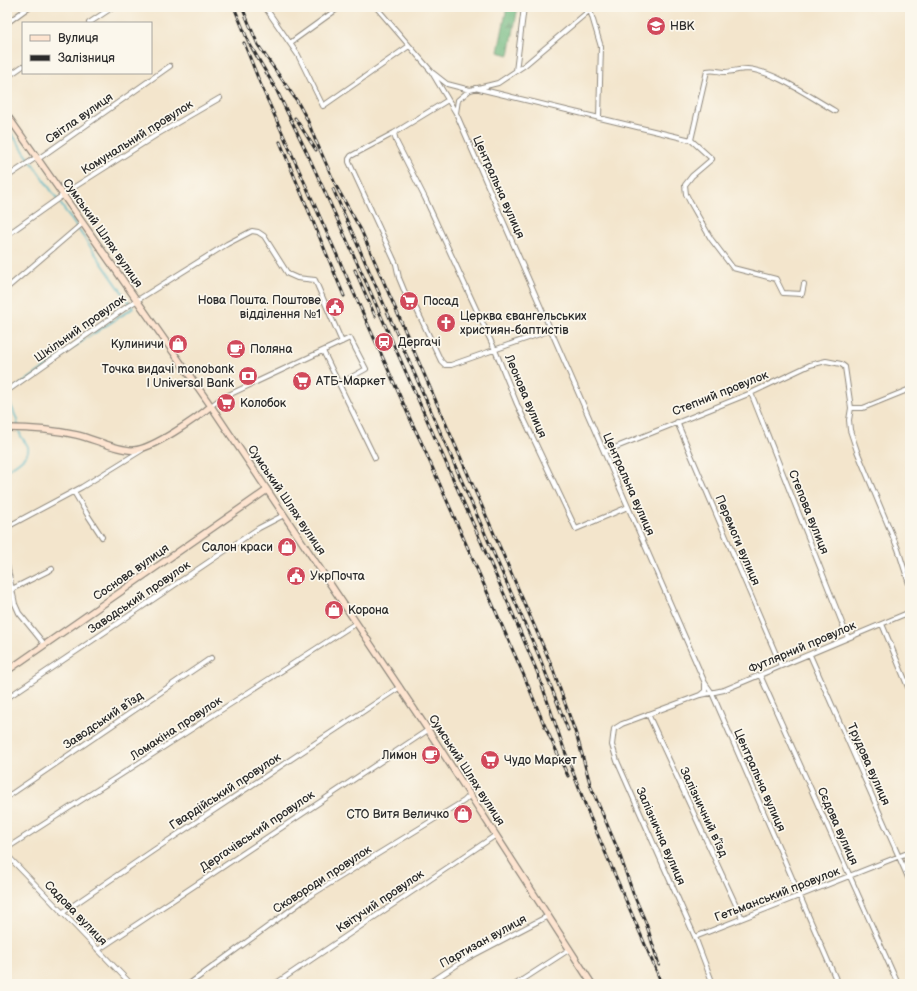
<svg xmlns="http://www.w3.org/2000/svg" width="917" height="991" viewBox="0 0 917 991" font-family="'Balsamiq Sans',sans-serif">
	<defs>
		<pattern id="forest-firs" width="22" height="20" patternUnits="userSpaceOnUse"><rect width="22" height="20" fill="#6eb77e"/><path d="M5 1l3.5 6h-7zM16 11l3.5 6h-7z" fill="#5b9567"/></pattern>
	</defs>
	<rect width="100%" height="100%" fill="#fbf7ec"/>
	<filter id="ink" filterUnits="userSpaceOnUse"><feTurbulence type="fractalNoise" baseFrequency=".025" numOctaves="2"/><feDisplacementMap in="SourceGraphic" scale="8" xChannelSelector="R" yChannelSelector="G"/><feConvolveMatrix kernelMatrix="1 2 1 2 8 2 1 2 1" color-interpolation-filters="sRGB"/></filter>
	<filter id="wash" filterUnits="userSpaceOnUse"><feTurbulence type="fractalNoise" baseFrequency=".012" numOctaves="4" result="noise"/><feDisplacementMap in="SourceGraphic" scale="16" xChannelSelector="R" yChannelSelector="G"/><feGaussianBlur stdDeviation="0.9" result="paint"/><feColorMatrix in="noise" values="0 0 0 0 0 0 0 0 0 0 0 0 0 0 0 0 0 1.4 0 .05"/><feComposite in="paint" operator="in"/></filter>
	<g filter="url(#wash)">
		<rect width="100%" height="100%" fill="#f3e5cc"/>
		<path fill="url(#forest-firs)" stroke="#4c7154" d="M507 7H518L509 55 498 52Z"/>
		<g fill="none" stroke-linecap="round" stroke-linejoin="round">
			<path stroke="#47b3c4" stroke-width="1.5" d="M7 127 133 308 87 338 7 394
				M7 395 17 420 18 427
				M7 470C13 466 31 456 28 447 26 441 21 440 19 431"/>
		</g>
	</g>
	<g filter="url(#ink)">
		<g fill="none" stroke-linecap="round" stroke-linejoin="round">
			<g stroke="#8f887c" stroke-width="6">
				<path id="street" d="M265 7 298 55 323 106 409 46
					M376 7 431 71 456 113 705 683 712 693 838 984
					M590 10 601 47 599 117
					M7 23 29 7
					M89 23 113 7
					M290 43 340 7
					M516 71 524 7
					M433 73 447 84 470 90
					M7 77 23 66
					M475 88 691 140 712 159 692 176 685 185 686 194 690 202 711 239 733 268 776 279 783 293 802 294 804 284
					M448 100 394 133 351 156 349 159V162L396 264 399 278 406 295 410 298 415 306 441 361 445 365H451L551 330
					M456 113 458 100 470 90 498 83 525 65 590 10 592 7
					M394 133 396 141 425 198 495 350 517 404 576 529 628 507
					M691 140 707 71C714 69 719 72 725 72 732 72 739 69 747 69 775 71 810 97 835 111
					M38 159 170 66
					M7 177 37 157
					M7 235 76 186 158 134 220 98
					M7 288 83 223
					M323 351 375 458
					M7 391 128 306 227 244 252 231 258 232 264 236 288 274 297 278 315 280 342 342
					M751 393 848 638
					M211 406 220 399 350 338 366 369 339 384
					M851 408H863L910 389
					M677 422 781 666
					M604 452 751 393 810 365 826 361 841 364 845 367 851 408 849 420 850 430 857 451 898 549 910 587
					M74 492 87 514 102 537
					M7 527 82 487 142 450
					M7 565 15 604 19 613 45 645
					M12 589 52 569
					M882 624 910 692
					M810 655 910 882
					M760 675 898 984
					M705 684V691L700 695 622 724 614 729 612 745 617 761 695 937 713 984
					M701 695 724 690 910 612
					M7 698 259 528 284 515
					M648 714 742 918
					M7 797 211 658
					M7 848 356 623
					M7 855 131 984
					M62 913 154 850 400 687
					M695 937 910 852
					M98 950 428 730
					M189 984 311 895 464 801 470 795
					M275 984 496 835
					M428 984 466 959 548 916
					M516 984 570 949"/>
			</g>
			<g stroke="#8f887c" stroke-width="8">
				<path id="secondary" d="M7 115 211 406 284 515 428 730 592 984
					M7 428C30 428 55 430 77 435 91 438 122 452 134 450 152 449 196 419 211 406
					M7 671 267 490"/>
			</g>
			<use href="#street" stroke="#fff" stroke-width="4"/>
			<use href="#secondary" stroke="#fde4d0" stroke-width="5.5"/>
			<g stroke="#2b2b2b" stroke-width="3">
				<path id="rail" d="M234 7 249 43 277 91 308 155 370 291 512 612 538 674 564 749 590 817 662 984
					M242 7 258 45 297 101 307 119 316 142
					M244 43 260 83 412 423 422 444 525 678 543 722 568 776
					M295 118 316 150
					M316 141 336 186 361 230 551 664 578 740 591 787 618 850 633 893 646 923 659 965
					M280 142 344 296
					M333 189 539 656 568 730
					M355 270 375 316"/>
			</g>
			<use href="#rail" stroke="#fbf7ec" stroke-width="1.5" stroke-dasharray="4.5" stroke-linecap="butt"/>
		</g>
	</g>
	<defs>
		<g id="school-disc" transform="scale(1)"><circle r="9.5" fill="#d1495b" stroke="#fbf7ec"/><path d="M0-5L7-2L0 1L-7-2ZM-4 1L0 2.5L4 1V4Q0 6-4 4Z" fill="#fff"/></g>
		<g id="supermarket-disc" transform="scale(1)"><circle r="9.5" fill="#d1495b" stroke="#fbf7ec"/><path d="M-6-5.5h2.5l.6 2H6L4.5 2H-2.5L-4.4-4H-6ZM-1.5 3.2a1.3 1.3 0 1 0 .1 0ZM3 3.2a1.3 1.3 0 1 0 .1 0Z" fill="#fff"/></g>
		<g id="civic-disc" transform="scale(1)"><circle r="9.5" fill="#d1495b" stroke="#fbf7ec"/><path d="M-.6-6.5H3V-4.5H.6V-3L4-1V1h2V6H-6V1h2V-1L-.6-3ZM-1.2 2.5V6h2.4V2.5Z" fill="#fff"/></g>
		<g id="church-disc" transform="scale(1)"><circle r="9.5" fill="#d1495b" stroke="#fbf7ec"/><path d="M-1.2-6h2.4v3.5h3.3v2.4h-3.3V6h-2.4V-.1h-3.3v-2.4h3.3Z" fill="#fff"/></g>
		<g id="station-disc" transform="scale(1)"><circle r="9.5" fill="#d1495b" stroke="#fbf7ec"/><path d="M-3-6H3Q5-6 5-4V2Q5 4 3 4L4.5 6H3L1.5 4h-3L-3 6H-4.5L-3 4Q-5 4-5 2V-4Q-5-6-3-6ZM-3.5-4v3h7v-3ZM-3.5 1v1.5H-2V1ZM2 1v1.5H3.5V1Z" fill="#fff"/></g>
		<g id="shop-disc" transform="scale(1)"><circle r="9.5" fill="#d1495b" stroke="#fbf7ec"/><path d="M-5-2.5h2.3a2.7 3.5 0 0 1 5.4 0H5L5.5 6h-11ZM-1.5-2.5h3a1.5 2.3 0 0 0-3 0Z" fill="#fff"/></g>
		<g id="cafe-disc" transform="scale(1)"><circle r="9.5" fill="#d1495b" stroke="#fbf7ec"/><path d="M-5.5-4.5H6V0H3Q3 3.5 0 3.5H-2.5Q-5.5 3.5-5.5 0ZM3-3.2v2h1.7v-2ZM-6 4.5H4V6H-6Z" fill="#fff"/></g>
		<g id="bank-disc" transform="scale(1)"><circle r="9.5" fill="#d1495b" stroke="#fbf7ec"/><path d="M-6-4H6V4H-6ZM0-2.3a2.3 2.3 0 1 0 0 4.6a2.3 2.3 0 1 0 0-4.6Z" fill="#fff"/></g>
	</defs>
	<g fill-rule="evenodd">
		<use href="#school-disc" x="656" y="26"/>
		<use href="#supermarket-disc" x="409" y="301"/>
		<use href="#civic-disc" x="335" y="307"/>
		<use href="#church-disc" x="446" y="323"/>
		<use href="#station-disc" x="384" y="342"/>
		<use href="#shop-disc" x="178" y="344"/>
		<use href="#cafe-disc" x="236" y="349"/>
		<use href="#bank-disc" x="248" y="376"/>
		<use href="#supermarket-disc" x="302" y="381"/>
		<use href="#supermarket-disc" x="226" y="403"/>
		<use href="#shop-disc" x="287" y="547"/>
		<use href="#civic-disc" x="296" y="576"/>
		<use href="#shop-disc" x="334" y="610"/>
		<use href="#cafe-disc" x="431" y="755"/>
		<use href="#supermarket-disc" x="490" y="760"/>
		<use href="#shop-disc" x="463" y="814"/>
	</g>
	<g text-anchor="middle" stroke-width="3.5" stroke-linejoin="round" paint-order="stroke">
		<g font-size="12" fill="#2b2b2b" stroke="#fbf7ec" text-anchor="start">
			<text x="670" y="30">НВК</text>
			<text x="321" y="304" text-anchor="end">Нова Пошта. Поштове<tspan x="321" dy="14">відділення №1</tspan></text>
			<text x="423" y="305">Посад</text>
			<text x="460" y="320">Церква євангельських<tspan x="460" dy="14">християн-баптистів</tspan></text>
			<text x="398" y="346">Дергачі</text>
			<text x="164" y="348" text-anchor="end">Кулиничи</text>
			<text x="250" y="353">Поляна</text>
			<text x="234" y="373" text-anchor="end">Точка видачі monobank<tspan x="234" dy="14">| Universal Bank</tspan></text>
			<text x="316" y="385">АТБ-Маркет</text>
			<text x="240" y="407">Колобок</text>
			<text x="273" y="551" text-anchor="end">Салон краси</text>
			<text x="310" y="580">УкрПочта</text>
			<text x="348" y="614">Корона</text>
			<text x="417" y="759" text-anchor="end">Лимон</text>
			<text x="504" y="764">Чудо Маркет</text>
			<text x="449" y="818" text-anchor="end">СТО Витя Величко</text>
		</g>
		<g font-size="12" fill="#2b2b2b" stroke="#fbf7ec">
			<text transform="translate(79 118) rotate(-35)" y="4">Світла вулиця</text>
			<text transform="translate(137 137) rotate(-32)" y="4">Комунальний провулок</text>
			<text transform="translate(499 187) rotate(66)" y="4">Центральна вулиця</text>
			<text transform="translate(103 233) rotate(55)" y="4">Сумський Шлях вулиця</text>
			<text transform="translate(80 328) rotate(-35)" y="4">Шкільний провулок</text>
			<text transform="translate(720 393) rotate(-22)" y="4">Степний провулок</text>
			<text transform="translate(526 396) rotate(67)" y="4">Леонова вулиця</text>
			<text transform="translate(629 484) rotate(66)" y="4">Центральна вулиця</text>
			<text transform="translate(287 500) rotate(56)" y="4">Сумський Шлях вулиця</text>
			<text transform="translate(809 512) rotate(68)" y="4">Степова вулиця</text>
			<text transform="translate(738 540) rotate(67)" y="4">Перемоги вулиця</text>
			<text transform="translate(131 572) rotate(-35)" y="4">Соснова вулиця</text>
			<text transform="translate(139 597) rotate(-34)" y="4">Заводський провулок</text>
			<text transform="translate(802 647) rotate(-23)" y="4">Футлярний провулок</text>
			<text transform="translate(103 720) rotate(-34)" y="4">Заводський в’їзд</text>
			<text transform="translate(176 728) rotate(-33)" y="4">Ломакіна провулок</text>
			<text transform="translate(869 764) rotate(66)" y="4">Трудова вулиця</text>
			<text transform="translate(467 770) rotate(57)" y="4">Сумський Шлях вулиця</text>
			<text transform="translate(760 780) rotate(66)" y="4">Центральна вулиця</text>
			<text transform="translate(225 791) rotate(-33)" y="4">Гвардійський провулок</text>
			<text transform="translate(704 812) rotate(65)" y="4">Залізничний в’їзд</text>
			<text transform="translate(838 826) rotate(66)" y="4">Сєдова вулиця</text>
			<text transform="translate(257 831) rotate(-34)" y="4">Дергачівський провулок</text>
			<text transform="translate(661 836) rotate(66)" y="4">Залізнична вулиця</text>
			<text transform="translate(322 879) rotate(-33)" y="4">Сковороди провулок</text>
			<text transform="translate(777 894) rotate(-21)" y="4">Гетьманський провулок</text>
			<text transform="translate(380 901) rotate(-34)" y="4">Квітучий провулок</text>
			<text transform="translate(76 913) rotate(46)" y="4">Садова вулиця</text>
			<text transform="translate(483 941) rotate(-29)" y="4">Партизан вулиця</text>
		</g>
	</g>
	<rect width="917" height="991" fill="none" stroke="#fbf7ec" stroke-width="24"/>
	<rect x="22" y="22" width="130" height="52" fill="#fbf7ec" stroke="#a8a59f"/>
	<rect x="30" y="35" width="20" height="6" fill="#fde4d0" stroke="#a8a59f"/>
	<text x="58" y="42" font-size="12" fill="#2b2b2b">Вулиця</text>
	<rect x="30" y="55" width="20" height="6" fill="#2b2b2b" stroke="#a8a59f"/>
	<text x="58" y="62" font-size="12" fill="#2b2b2b">Залізниця</text>
</svg>
